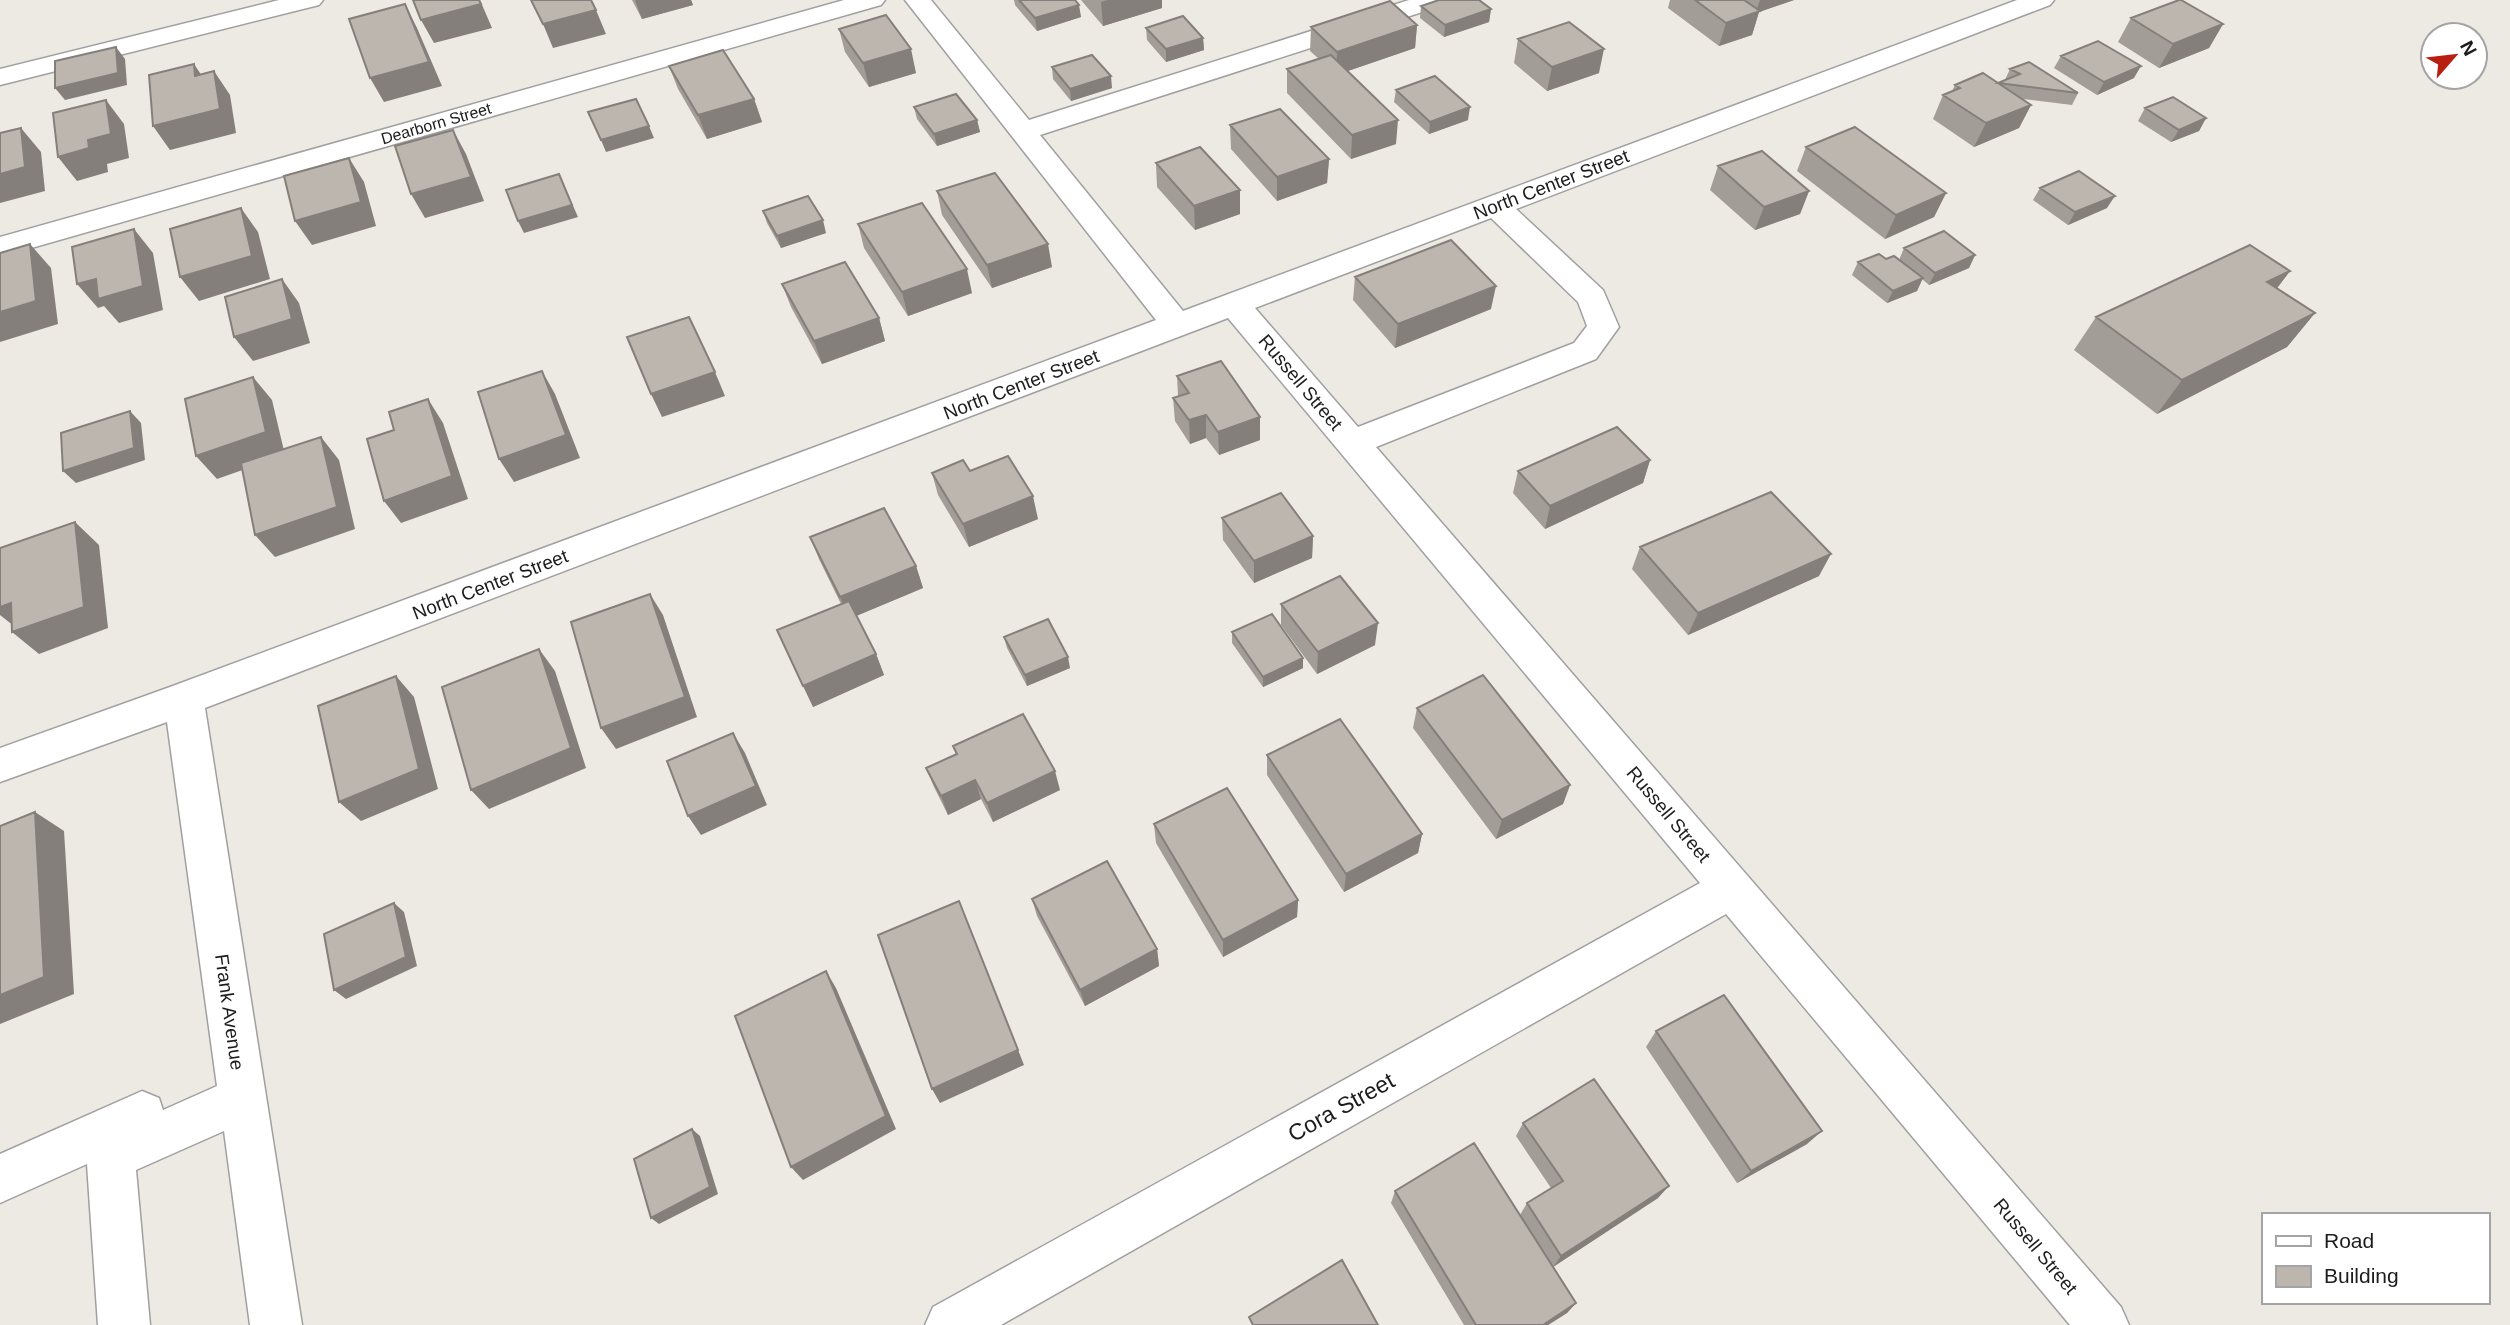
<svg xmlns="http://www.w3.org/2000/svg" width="2510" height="1325" viewBox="0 0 2510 1325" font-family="Helvetica,sans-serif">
	<rect width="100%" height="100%" fill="#eceae2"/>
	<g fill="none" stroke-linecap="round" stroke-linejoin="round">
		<g stroke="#a0a0a0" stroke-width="3">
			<path id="minor" d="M279 0H323L319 5 0 85V69Z
				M844 0H885L881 5 0 257V237Z
				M905 0H931L1029 120 1409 0H1448L1444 5 1040 135 1183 311 2017 0H2054L2050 5 1516 209 1603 290 1619 327 1596 359 1376 447 2121 1307 2129 1325H2070L1726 914 1001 1325H925L933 1307 1700 883 1228 318 205 708 302 1325H250L224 1131 136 1170 150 1325H98L87 1164 0 1203V1154L142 1091 159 1098 163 1110 217 1086 167 722 0 782V748L170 687 1156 320ZM1491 218 1578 302 1587 326 1574 343 1358 427 1255 308Z"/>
		</g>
		<use href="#minor" fill="#fff" fill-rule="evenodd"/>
	</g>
	<path fill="#a29d96" d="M632 0H691L693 5 642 19Z
		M1014 0H1075L1081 17 1037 31 1015 5Z
		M1081 0H1162V8L1103 26Z
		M1670 0H1794L1759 12 1752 35 1719 46 1668 8Z
		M1421 6 1491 9 1489 22 1444 37 1420 18Z
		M2131 18 2223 24 2209 48 2159 68 2118 42Z
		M1417 25 1415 48 1348 71 1396 144 1351 159 1287 93V69L1319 59 1310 51 1311 27Z
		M1146 28 1203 38 1204 50 1166 62 1147 40Z
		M839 29 916 73 869 87 845 52Z
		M1518 39 1599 73 1547 91 1514 63Z
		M2061 56 2134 78 2097 95 2054 68Z
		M669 66 754 99 762 122 707 139 678 89Z
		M1052 67 1112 88 1071 101 1053 79Z
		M2010 69 2078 93 2072 105 2023 99 2031 105 2019 128 1974 147 1933 119 1943 95 1952 91 1955 85 1998 83 2005 80Z
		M1396 90 1468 120 1429 134 1394 102Z
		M914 107 977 120 980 132 937 146 917 119Z
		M2145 108 2206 118 2199 131 2171 142 2138 121Z
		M1230 125 1329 159 1327 183 1277 201 1231 149Z
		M1806 147 1946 193 1934 217 1885 239 1797 171Z
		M1156 163 1240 214 1195 230 1157 187Z
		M1718 166 1809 191 1800 214 1755 230 1710 190Z
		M2040 188 2107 208 2068 225 2033 200Z
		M937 191 1052 267 992 288 942 215Z
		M763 211 826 233 781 248 767 223Z
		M858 224 972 293 908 316 864 248Z
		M1904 248 1975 255 1969 268 1929 285 1922 279 1917 291 1887 303 1852 275 1858 262 1886 259 1899 260Z
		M2290 271 2277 288 2315 313 2287 347 2157 414 2074 350 2096 317Z
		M1355 277 1491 309 1395 348 1353 300Z
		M782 284 879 318 885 341 822 364 791 307Z
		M1177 376 1260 417V440L1219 455 1206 438 1190 444 1175 421 1173 398 1178 396Z
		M1650 460 1643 483 1545 529 1513 493 1518 471Z
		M970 471 1038 519 969 547 938 495 932 473Z
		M1222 518 1313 536 1312 558 1254 583 1223 540Z
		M810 537 916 566 923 588 856 616 876 654 884 675 813 707 841 604 819 559Z
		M1640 547 1819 576 1688 635 1632 569Z
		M1281 604 1375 645 1317 674 1281 625Z
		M1232 632 1303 658V668L1263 687 1232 643Z
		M1004 637 1070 668 1027 686 1007 648Z
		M1417 708 1570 785 1563 804 1496 839 1413 728Z
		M953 746 1060 790 993 822 981 799 948 815 934 787 926 768 956 754Z
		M1267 755 1422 834 1418 853 1344 892 1267 775Z
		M1154 824 1298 900 1297 917 1223 957 1156 843Z
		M1032 899 1157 949 1159 966 1085 1006 1037 916Z
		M1656 1031 1807 1144 1737 1183 1646 1047Z
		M1523 1123 1658 1198 1553 1267 1520 1215 1527 1203 1551 1188 1516 1136Z
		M1395 1191 1576 1303 1567 1313 1548 1325H1464L1391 1203Z"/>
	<path fill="#847f7a" d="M480 0 492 28 434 43 421 20Z
		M635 0H691L693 5 642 19Z
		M1108 0H1162V8L1103 26 1101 2Z
		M1760 0H1794L1759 12 1752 35 1719 46 1726 23 1756 12Z
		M405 4 417 28 442 86 384 102 370 78Z
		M1079 5 1081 17 1037 31 1035 18Z
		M1491 9 1489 22 1444 37 1445 25Z
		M596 10 606 34 553 48 543 24Z
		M2223 24 2209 48 2159 68 2173 44Z
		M1417 25 1415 48 1336 75 1337 52Z
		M1203 38 1204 50 1166 62V49Z
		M116 47 125 59 127 85 65 100 55 88Z
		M911 49 916 73 869 87 863 63Z
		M1604 49 1599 73 1547 91 1552 67Z
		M194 64 210 88 195 76Z
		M2141 66 2134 78 2097 95 2104 82Z
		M214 71 230 95 236 133 170 150 153 126Z
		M1111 76 1112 88 1071 101 1070 89Z
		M754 99 762 122 707 139 698 115Z
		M106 100 124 124 129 158 107 164 108 172 77 181 58 157 88 140Z
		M2031 105 2019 128 1974 147 1986 123Z
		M1470 107 1468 120 1429 134 1430 122Z
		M2206 118 2199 131 2171 142 2179 130Z
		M977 120 980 132 937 146 934 134Z
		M1398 120 1396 144 1351 159 1352 135Z
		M649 126 654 138 606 152 601 140Z
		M21 128 41 152 45 191 0 203V174Z
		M453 130 466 154 484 201 425 218 411 194Z
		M349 158 364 182 376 226 312 245 295 221Z
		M1329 159 1327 183 1277 201V177Z
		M559 174 578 217 524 233 518 221Z
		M1240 190V214L1195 230 1194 206Z
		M1809 191 1800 214 1755 230 1764 207Z
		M1946 193 1934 217 1885 239 1896 215Z
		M2115 196 2107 208 2068 225 2075 212Z
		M241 208 258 232 270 279 199 301 180 277Z
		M823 220 826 233 781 248 777 236Z
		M134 229 153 253 163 310 119 323 104 306 98 308 77 284Z
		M30 244 51 268 58 324 0 342V312Z
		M1048 244 1052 267 992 288 987 265Z
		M1975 255 1969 268 1929 285 1935 273Z
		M967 269 972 293 908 316 902 292Z
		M2290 271 2265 304 2267 282Z
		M1923 278 1917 291 1887 303 1893 291Z
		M282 279 299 303 310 343 253 361 234 337Z
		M1496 286 1491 309 1395 348 1398 324Z
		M2315 313 2287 347 2157 414 2182 380Z
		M879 318 885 341 822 364 814 341Z
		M542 371 555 394 580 458 514 482 499 459Z
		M715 372 725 396 662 417 651 394Z
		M253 377 272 400 285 455 217 479 196 456Z
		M428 399 443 423 468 499 401 523 384 501Z
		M130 411 141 423 145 460 76 483 63 471Z
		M1206 415V438L1190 444 1189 420Z
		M1260 417V440L1219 455 1218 432Z
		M321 437 339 460 355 529 275 557 255 535Z
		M1650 460 1643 483 1545 529 1550 506Z
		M1033 496 1038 519 969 547 963 524Z
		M75 522 99 545 108 628 39 654 12 632 19 630 0 615V607Z
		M1313 536 1312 558 1254 583V561Z
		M1831 554 1819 576 1688 635 1698 613Z
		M916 566 923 588 849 619 840 597Z
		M650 594 663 615 697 717 616 749 601 728Z
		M1378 623 1375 645 1317 674 1318 652Z
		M539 649 555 671 586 768 489 809 471 790Z
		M876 654 884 675 813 707 803 686Z
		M1068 657 1070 668 1027 686 1025 675Z
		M1303 658V668L1263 687V677Z
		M396 676 414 697 438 789 361 821 339 802Z
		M733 733 745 753 767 805 701 835 688 816Z
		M1055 771 1060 790 993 822 987 803Z
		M975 780 981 799 948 815 941 796Z
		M1570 785 1563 804 1496 839 1502 820Z
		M35 812 64 831 74 994 0 1024V995Z
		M1422 834 1418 853 1344 892 1346 874Z
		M1298 900 1297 917 1223 957V940Z
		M959 901 1024 1065 940 1103 932 1089Z
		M394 903 404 912 417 966 346 999 334 990Z
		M1157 949 1159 966 1085 1006 1080 990Z
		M826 971 836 988 896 1129 803 1180 791 1167Z
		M692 1129 700 1136 718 1194 659 1224 651 1218Z
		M1822 1131 1807 1144 1737 1183 1751 1171Z
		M1669 1186 1658 1198 1553 1267 1561 1256Z
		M1576 1303 1567 1313 1548 1325H1543Z"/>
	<path fill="#bcb6af" stroke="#847f7a" stroke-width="2" d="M413 0H479L481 4 421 20Z
		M531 0H591L596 10 543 24Z
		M1019 0H1075L1079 5 1035 18Z
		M1439 0H1479L1491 9 1445 25 1421 6Z
		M1695 0H1744L1760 11 1726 23Z
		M2179 0H2181L2223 24 2173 44 2131 18Z
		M1390 1 1417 25 1337 52 1311 27Z
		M405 4 429 62 370 78 349 19Z
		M886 15 911 49 863 63 839 29Z
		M1183 16 1203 38 1166 49 1146 28Z
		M1569 22 1604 49 1552 67 1518 39Z
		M2098 41 2141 66 2104 82 2061 56Z
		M116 47 118 73 55 88V61Z
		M723 50 754 99 698 115 669 66Z
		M1092 55 1111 76 1070 89 1052 67Z
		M1331 55 1398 120 1352 135 1287 69Z
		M2029 62 2078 93 1998 83 2020 74 2010 69Z
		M194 64 195 76 214 71 220 109 153 126 149 75Z
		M1983 73 2031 105 1986 123 1943 95 1960 88 1955 85Z
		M1435 76 1470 107 1430 122 1396 90Z
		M956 94 977 120 934 134 914 107Z
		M2173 97 2206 118 2179 130 2145 108Z
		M636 99 649 126 601 140 588 112Z
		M106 100 111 134 88 140 89 148 58 157 53 113Z
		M1280 109 1329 159 1277 177 1230 125Z
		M1855 127 1946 193 1896 215 1806 147Z
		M21 128 25 167 0 174V133Z
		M453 130 471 177 411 194 395 146Z
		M1200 147 1240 190 1194 206 1156 163Z
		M1762 151 1809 191 1764 207 1718 166Z
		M349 158 361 202 295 221 284 176Z
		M2079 171 2115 196 2075 212 2040 188Z
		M995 173 1048 244 987 265 937 191Z
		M559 174 572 205 518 221 506 190Z
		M808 196 823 220 777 236 763 211Z
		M922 203 967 269 902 292 858 224Z
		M241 208 252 256 180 277 170 229Z
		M134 229 143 286 98 299 96 279 77 284 72 247Z
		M1944 231 1975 255 1935 273 1904 248Z
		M1451 240 1496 286 1398 324 1355 277Z
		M30 244 36 301 0 312V253Z
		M2250 245 2290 271 2267 282 2315 313 2182 380 2096 317Z
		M1879 254 1886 259 1894 256 1923 278 1893 291 1858 262Z
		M845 262 879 318 814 341 782 284Z
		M282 279 292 319 234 337 225 297Z
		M689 317 715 372 651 394 627 337Z
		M1221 361 1260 417 1218 432 1206 415 1189 420 1173 398 1189 393 1177 376Z
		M542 371 566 435 499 459 478 392Z
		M253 377 266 432 196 456 185 399Z
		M428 399 452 476 384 501 367 439 394 430 389 412Z
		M130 411 134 448 63 471 61 433Z
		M1617 427 1650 460 1550 506 1518 471Z
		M321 437 337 507 255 535 241 463Z
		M1008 456 1033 496 963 524 932 473 963 460 970 471Z
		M1771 492 1831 554 1698 613 1640 547Z
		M1281 493 1313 536 1254 561 1222 518Z
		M884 508 916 566 840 597 810 537Z
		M75 522 84 607 12 632 11 603 0 607V548Z
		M1340 576 1378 623 1318 652 1281 604Z
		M650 594 685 697 601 728 571 622Z
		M849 601 876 654 803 686 777 630Z
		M1272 614 1303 658 1263 677 1232 632Z
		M1048 619 1068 657 1025 675 1004 637Z
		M539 649 571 748 471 790 442 687Z
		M1483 675 1570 785 1502 820 1417 708Z
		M396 676 419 769 339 802 318 706Z
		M1023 714 1055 771 987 803 975 780 941 796 926 768 957 754 953 746Z
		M1340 719 1422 834 1346 874 1267 755Z
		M733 733 756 786 688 816 667 761Z
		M1227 788 1298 900 1223 940 1154 824Z
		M35 812 44 977 0 995V826Z
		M1107 861 1157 949 1080 990 1032 899Z
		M959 901 1018 1050 932 1089 878 935Z
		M394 903 406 957 334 990 324 934Z
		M826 971 886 1116 791 1167 735 1016Z
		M1724 995 1822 1131 1751 1171 1656 1031Z
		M1594 1079 1669 1186 1561 1256 1527 1203 1563 1181 1523 1123Z
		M692 1129 710 1187 651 1218 634 1159Z
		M1474 1143 1576 1303 1543 1325H1476L1395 1191Z
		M1342 1260 1378 1325H1253L1249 1317Z"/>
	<g text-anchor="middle" stroke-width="5" stroke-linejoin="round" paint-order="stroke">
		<g font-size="16" fill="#1c1c1c" stroke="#fff">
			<text transform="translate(436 123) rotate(-16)" y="6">Dearborn Street</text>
		</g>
		<g font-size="19" fill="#1c1c1c" stroke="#fff">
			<text transform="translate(1551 184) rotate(-21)" y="7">North Center Street</text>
			<text transform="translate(1301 382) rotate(50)" y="7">Russell Street</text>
			<text transform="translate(1021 384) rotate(-21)" y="7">North Center Street</text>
			<text transform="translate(490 584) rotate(-21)" y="7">North Center Street</text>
			<text transform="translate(1669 814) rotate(50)" y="7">Russell Street</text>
			<text transform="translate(230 1012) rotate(82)" y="7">Frank Avenue</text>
			<text transform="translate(2036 1246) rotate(50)" y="7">Russell Street</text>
		</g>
		<g font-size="23" fill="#1c1c1c" stroke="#fff">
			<text transform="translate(1341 1107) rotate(-29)" y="8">Cora Street</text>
		</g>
	</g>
	<rect x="2262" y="1213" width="228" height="91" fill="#ffffff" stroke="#a4a4a4" stroke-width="2"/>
	<rect x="2276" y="1236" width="35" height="10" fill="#ffffff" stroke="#a4a4a4" stroke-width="2"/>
	<text x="2324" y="1248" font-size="21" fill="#1c1c1c">Road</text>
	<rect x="2276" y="1266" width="35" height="21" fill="#bcb6af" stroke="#a4a4a4" stroke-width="2"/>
	<text x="2324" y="1283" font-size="21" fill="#1c1c1c">Building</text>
	<g transform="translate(2454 56) rotate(62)"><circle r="33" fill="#ffffff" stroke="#a4a4a4" stroke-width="2"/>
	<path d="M0-5L12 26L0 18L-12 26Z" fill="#b81f10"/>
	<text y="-10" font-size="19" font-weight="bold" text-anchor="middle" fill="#1c1c1c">N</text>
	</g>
</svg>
